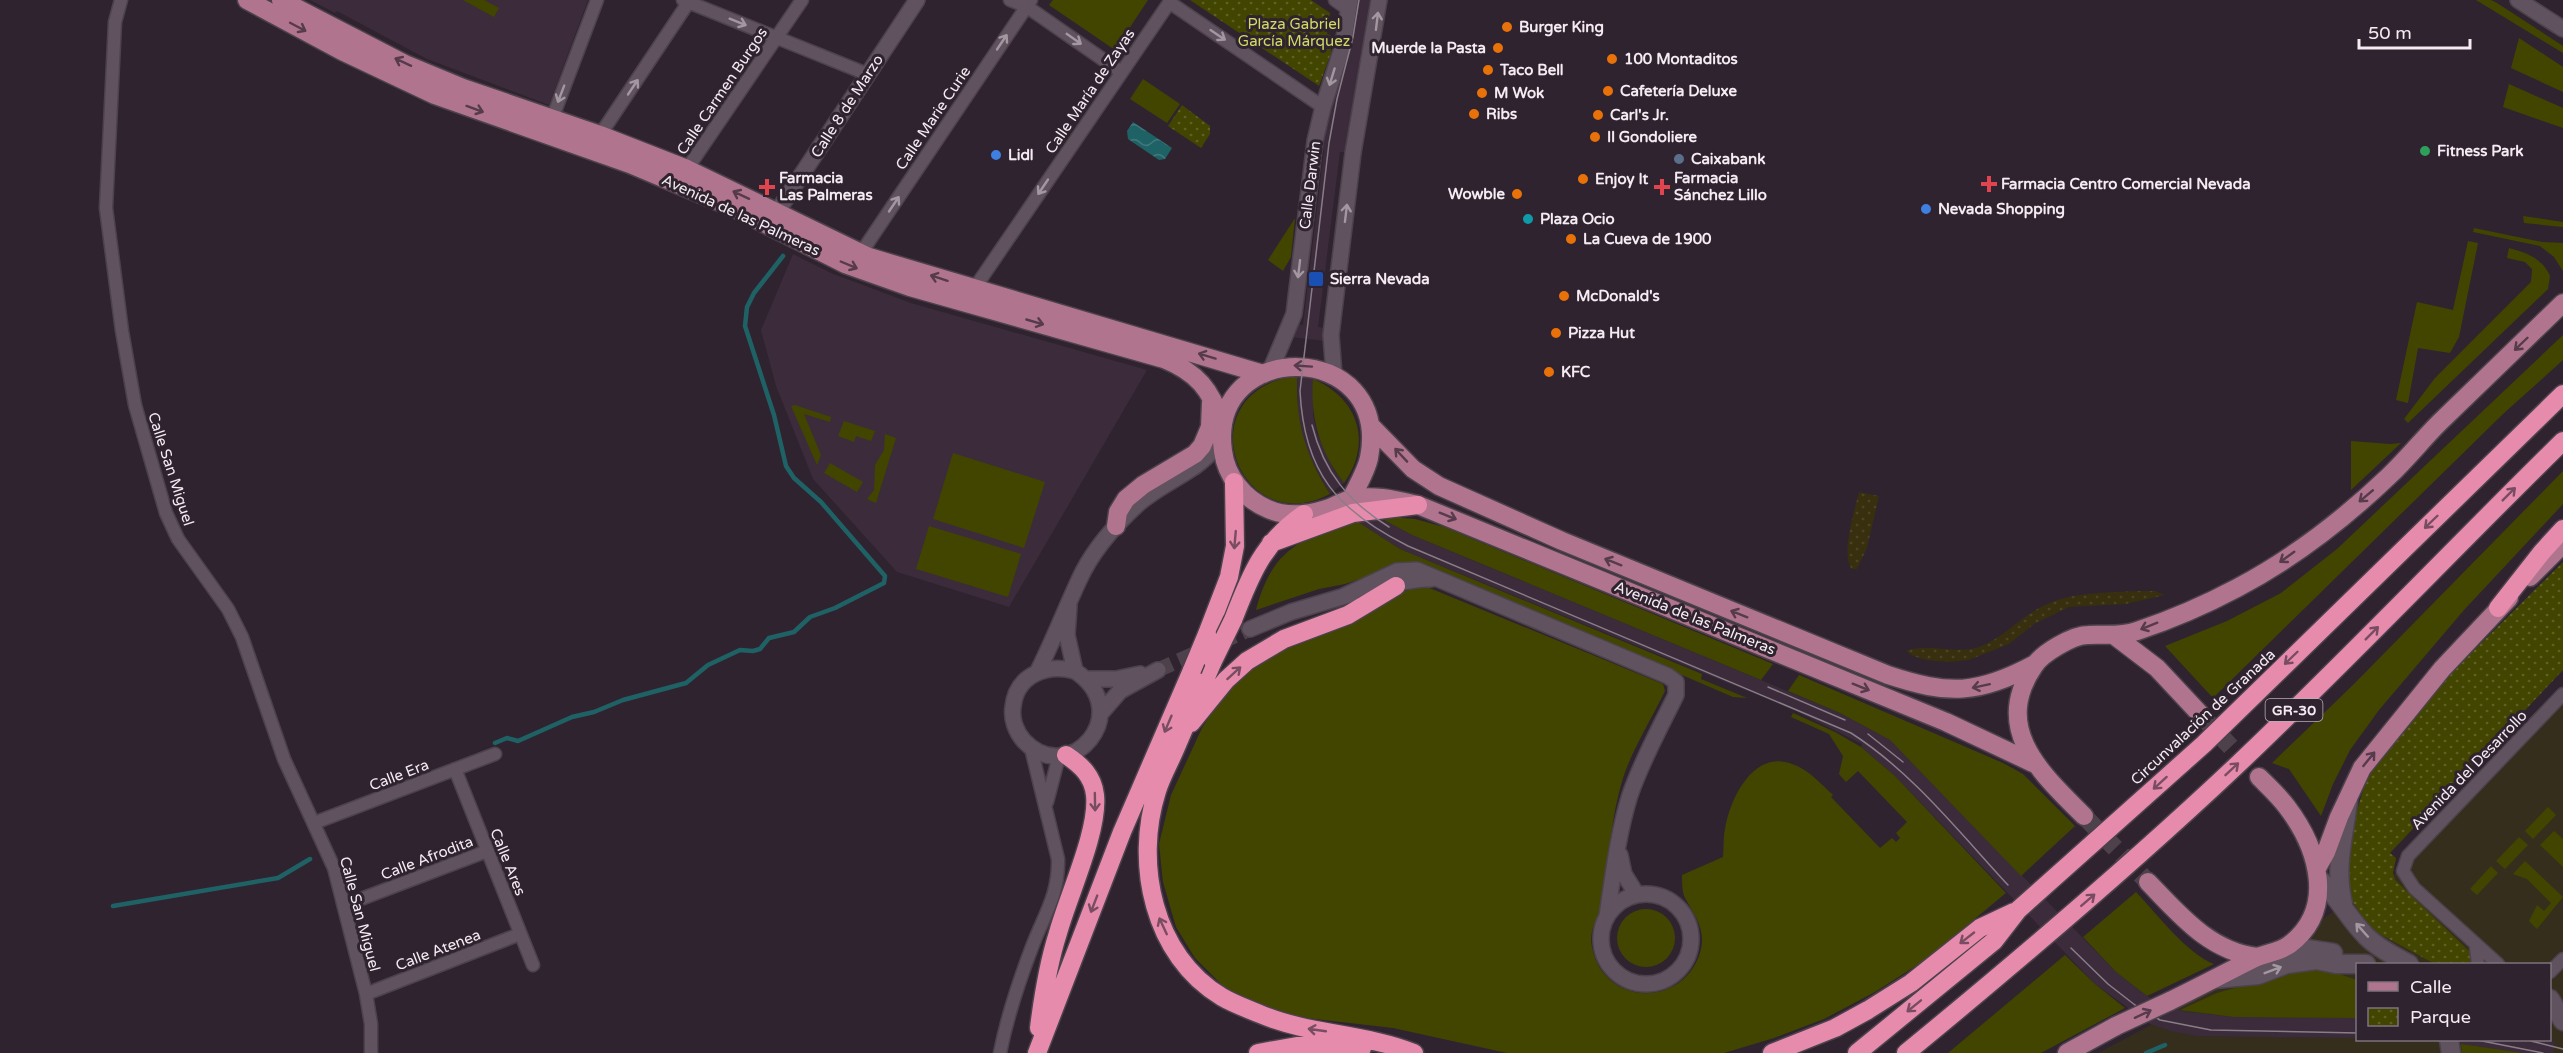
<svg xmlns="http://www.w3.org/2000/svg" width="2563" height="1053" viewBox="0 0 2563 1053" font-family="'Varela Round',sans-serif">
	<defs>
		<pattern id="sand-dots" width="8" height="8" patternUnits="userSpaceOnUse" patternTransform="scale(1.5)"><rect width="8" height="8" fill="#372f0e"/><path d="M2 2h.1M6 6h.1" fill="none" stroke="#4b4326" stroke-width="1.8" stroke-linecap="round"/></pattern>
		<pattern id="park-dots" width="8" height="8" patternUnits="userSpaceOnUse" patternTransform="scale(1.5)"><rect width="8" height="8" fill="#424500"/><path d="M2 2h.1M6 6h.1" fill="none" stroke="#5e6026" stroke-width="1.8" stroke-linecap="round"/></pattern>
		<pattern id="water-waves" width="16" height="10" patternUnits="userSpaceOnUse" patternTransform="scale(1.5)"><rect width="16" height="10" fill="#1f6266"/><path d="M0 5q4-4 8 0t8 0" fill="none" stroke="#40797c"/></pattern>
	</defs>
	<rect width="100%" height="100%" fill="#2f232f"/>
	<path fill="#352e1d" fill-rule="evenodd" d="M2563 703V1053H2098L2149 1026 2409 865ZM2358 964H2550V1040H2358Z"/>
	<path fill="#3c2b3b" d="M310 0H588L549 105 427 59 337 11 335 13Z
		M1352 0H1372L1346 152H1340L1318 327 1325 328 1324 341 1292 337 1297 324 1303 325 1324 150 1318 149Z
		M793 254 831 273 911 303 1147 370 1009 607 897 572 813 479 776 386 761 330Z
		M1297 377 1313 379V415L1317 433 1334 470 1344 483 1330 494 1310 458 1302 437 1298 416Z
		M1378 517 1412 535 1840 713 1890 740 2116 972 2147 996 2167 1007 2189 1012 2234 1017 2357 1018V1038L2196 1036 2171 1031 2150 1024 2095 984 1895 776 1861 747 1862 744 1794 710 1400 549 1355 520Z
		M2460 1040H2545L2555 1042 2553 1053H2523L2461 1044Z"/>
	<path fill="#424500" d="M463 0H484L499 8 494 17Z
		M1053 0H1148L1115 50 1049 5Z
		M2476 0H2491L2497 3 2563 46V53Z
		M2519 38 2563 67V92L2511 68Z
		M1143 79 1180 104 1167 123 1130 99Z
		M2509 84 2563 108V128L2503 107Z
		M2523 216 2563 222V227L2524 223Z
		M1295 218 1291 257 1283 271 1268 260Z
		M2474 228 2542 242 2563 243V271L2554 257 2540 246 2473 232Z
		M2468 241 2478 243 2459 337 2450 353 2418 348 2408 403 2396 400 2417 302 2453 310Z
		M2509 248C2527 253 2542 258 2550 276L2548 289 2408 423 2404 419 2435 378 2531 282 2532 269 2525 262 2507 258Z
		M2563 335V360L2503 414 2213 698 2165 646 2227 621 2281 593 2337 549Z
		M1289 377H1297C1296 424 1305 454 1330 494 1240 541 1186 399 1289 377Z
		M1313 379C1358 398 1373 442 1344 483 1320 452 1310 418 1313 379Z
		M795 405 831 417 830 422 804 414 821 455 817 465 791 406Z
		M844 421 875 431 871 441 856 436 854 442 838 436Z
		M885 434 896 438 876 503 867 499 874 490 875 465 884 450Z
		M2351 441 2390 444 2401 443 2351 490Z
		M953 453 1045 482 1024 548 933 519Z
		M830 463 863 482 857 492 824 473Z
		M2563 471V504L2464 610 2379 710 2350 750 2333 784 2321 816 2289 769 2272 763 2354 684Z
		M1390 517 1415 519 1444 527 1773 664 1761 680 1412 535 1384 520Z
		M1355 520 1400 549 1702 674 1701 679 1747 698 1733 697 1429 566 1407 563 1345 584 1319 589 1256 610C1272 549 1300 539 1355 520Z
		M929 526 1021 554 1008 597 916 569Z
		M1416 587H1427L1663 684 1665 691C1652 718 1632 750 1623 778 1611 816 1609 859 1603 899 1600 916 1588 928 1592 947 1603 1006 1682 1009 1700 953 1707 931 1695 916 1685 898 1682 892 1682 882 1682 875L1723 857C1724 848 1723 838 1725 829 1730 798 1754 749 1792 764 1808 769 1821 784 1833 795L1831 797 1880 848 1892 838 1896 842 1900 838 1896 833 1907 822 1858 771 1846 782 1839 774 1843 756 1829 734 1791 717 1793 713 1835 732 1861 747 1895 776 2006 893 1925 960 1875 992 1824 1019 1774 1038 1724 1053H1507L1393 1028 1289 1016 1256 1004 1223 986 1195 958 1176 927 1163 882 1159 844 1171 795 1202 728 1229 687 1257 664 1296 642 1350 623 1403 592Z
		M1799 675 2003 763 2023 774 2075 826 2021 876 1890 740 1840 713 1788 691Z
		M2548 807 2556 815 2533 839 2525 831Z
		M2554 831 2563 839V867L2540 845Z
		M2519 837 2528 845 2505 869 2496 861Z
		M2525 861 2563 897 2537 929 2529 921 2537 905 2544 911 2551 903 2527 879 2513 874Z
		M2491 866 2498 873 2477 895 2470 889Z
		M2136 892C2158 915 2186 953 2214 964L2147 996 2116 972 2083 937Z
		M1617 938a29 29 0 1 1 58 0a29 29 0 1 1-58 0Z
		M2065 955 2095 984 2125 1008 2041 1053H1948Z
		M2304 968 2324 969 2357 980V1018L2234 1017 2180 1010 2217 993Z
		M2461 1044 2523 1053H2462Z"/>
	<path fill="url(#sand-dots)" d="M1859 492 1879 496 1867 548 1857 569H1852C1840 555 1855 509 1859 492Z
		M2140 591H2155L2165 595 2126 604 2069 607 2034 624 2009 644 1969 660 1948 662 1926 660 1913 656 1906 651C1928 642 1955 655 1979 647 2003 638 2019 618 2041 607 2071 591 2107 593 2140 591Z"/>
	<path fill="url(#park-dots)" d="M1190 0H1311L1330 13 1327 34 1332 36 1331 53 1319 86Z
		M1182 105 1210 126V134L1201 148 1168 126Z
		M2563 562V670L2390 853 2396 858 2393 873 2395 880 2469 951 2472 959 2469 964H2435L2378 933 2365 921 2348 894 2347 870 2351 830 2365 784 2381 754 2443 681Z"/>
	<path fill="url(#water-waves)" d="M1133 122 1172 148 1165 159 1159 160 1128 139 1127 131Z"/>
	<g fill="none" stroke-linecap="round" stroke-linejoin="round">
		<path stroke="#1f6266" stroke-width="4.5" d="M495 743 507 738 518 741 572 717 594 712 623 700 686 683 708 665 740 650 753 651 760 649 769 638 794 632 810 617 835 608 884 583 885 576 821 502 794 478 786 466 774 415 745 326 747 307 754 293 783 256
			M113 906 278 878 310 859
			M2146 1053 2165 1045"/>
		<path stroke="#4d414c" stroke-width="15" stroke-dasharray="15 8" stroke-linecap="butt" d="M1158 670 1250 629"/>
		<path stroke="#4d414c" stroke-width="18" stroke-dasharray="18 9" stroke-linecap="butt" d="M2200 714 2259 777
			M2084 816 2148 882"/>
		<g stroke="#4c424c" stroke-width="15">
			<path id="minor" d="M121 0 115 22 106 208 122 331 135 405 166 513 178 539 228 609 242 637 284 759 334 868 366 994 371 1024V1053
				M683 0 867 74
				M1010 0 1026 6 1121 72
				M1335 0 1349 10
				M1169 2 1323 107
				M552 119 597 0
				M600 135 690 0
				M687 169 802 0
				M861 253 1031 0
				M974 289 1171 0
				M455 769 533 965
				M1047 802 1059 756
				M314 823 495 754
				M345 905 487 851
				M2476 947 2478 964
				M2498 964 2414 888 2403 871 2408 856 2563 694
				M2550 972 2563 959
				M366 994 520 934
				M1000 1053C1007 1017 1019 981 1032 947 1044 915 1059 895 1058 859L1031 748"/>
		</g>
		<g stroke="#4c424c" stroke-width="18">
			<path id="tertiary" d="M2518 0 2563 29
				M777 212 917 0
				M1271 369 1294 314 1315 141 1323 107 1343 45 1350 0
				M1334 375 1331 335 1353 153 1379 0
				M1384 585C1400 584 1414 578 1431 579
				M1344 596 1397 571 1417 570 1668 676 1676 682V695C1660 728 1642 760 1630 795 1618 833 1613 876 1607 916
				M1069 606 1067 635 1075 671C1137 712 1070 789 1024 741 1016 732 1011 719 1013 707 1016 675 1047 663 1075 671
				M1250 629 1291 612 1352 594
				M1038 671C1053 641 1065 610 1079 580 1092 551 1115 525 1138 504 1154 490 1173 481 1191 469 1203 462 1212 451 1222 442
				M1087 679H1116L1140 674
				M1101 713 1120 691 1158 670
				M1620 855 1624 874 1637 895
				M1601 939a45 45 0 1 1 90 0a45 45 0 1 1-90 0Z"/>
		</g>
		<g stroke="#4c424c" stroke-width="21">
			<path id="secondary" d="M2318 878C2337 895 2348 918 2366 936 2378 948 2394 956 2409 964
				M2343 904C2334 867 2344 837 2348 801
				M2287 946 2333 953
				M2215 979 2258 975 2287 964 2316 960 2336 964H2366
				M2550 999 2563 1021
				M2449 1040 2451 1053"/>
		</g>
		<g stroke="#4c424c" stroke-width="21">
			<path id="primary" d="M247 0 342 51 435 95 630 164 734 208 845 264 910 287 1164 359C1198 373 1210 389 1223 424
				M281 0 405 64 463 88 600 135 687 169 869 257 1263 374
				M1370 425 1413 469 1439 486 1562 541 1888 675C1949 695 1977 695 2035 664
				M1351 499C1357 486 1366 472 1369 458 1392 339 1207 337 1223 451 1226 476 1244 499 1268 509 1286 517 1307 515 1326 509 1334 507 1342 501 1351 499 1373 494 1396 500 1418 505L1946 722 2033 763
				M1116 526 1118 512 1126 499 1143 485 1195 454 1202 446 1210 427 1211 402
				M2530 577 2563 544
				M2115 636 2157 668 2200 714
				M2084 816C2042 774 1991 729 2034 666 2042 653 2073 635 2088 635 2105 634 2120 637 2137 631 2170 620 2205 605 2237 588 2292 559 2345 518 2389 476 2407 459 2422 440 2439 423 2480 383 2522 343 2563 303
				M2317 868 2326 852 2339 817 2362 768 2442 669 2509 598
				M2148 882C2179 914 2209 951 2257 957
				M2170 1001C2199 987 2227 972 2255 958 2266 953 2279 952 2289 945 2337 909 2318 848 2287 807 2279 796 2269 787 2259 777
				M2067 1053 2116 1026"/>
		</g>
		<g stroke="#4c424c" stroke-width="21">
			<path id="motorway" d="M1271 543 1353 513 1418 505
				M2498 608 2542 552 2563 529
				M1233 620C1250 576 1263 542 1304 514
				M1207 634 1229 577 1235 546 1234 482
				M1213 661C1201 689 1189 717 1177 745 1171 760 1162 775 1157 791 1134 863 1153 956 1222 997 1234 1004 1248 1009 1260 1014 1309 1035 1364 1033 1414 1053
				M1191 723 1226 680 1247 661 1284 639 1348 615 1396 586
				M1039 1028C1043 996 1048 964 1058 933 1068 896 1099 831 1095 795 1093 776 1081 765 1066 755
				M1037 1053 1122 832 1192 670
				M1258 1053 1308 1044 1362 1048
				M1772 1053 1835 1028 1868 1010 1911 983 1980 928 2014 912
				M1857 1053 1994 941 2018 910 2204 744 2563 394
				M1906 1053C2018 961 2129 867 2235 767 2347 661 2453 549 2563 441"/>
		</g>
		<use href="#minor" stroke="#60525f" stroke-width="12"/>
		<use href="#tertiary" stroke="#60525f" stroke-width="15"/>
		<use href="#secondary" stroke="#60525f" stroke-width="18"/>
		<use href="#primary" stroke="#b1748e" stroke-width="18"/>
		<use href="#motorway" stroke="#e78bad" stroke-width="18"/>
		<path stroke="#897e88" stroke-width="1.5" d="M1359 0 1353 37 1337 99 1329 143 1300 391C1304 473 1338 511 1408 546L1851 733C1912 772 1959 832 2008 885
			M1312 425C1324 473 1349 502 1389 527
			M1768 687 1845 720
			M1868 734 1903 762
			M2071 948 2108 984 2135 1005 2160 1020 2211 1030 2358 1033
			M2477 1040 2543 1053
			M2531 1041 2563 1049"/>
		<g stroke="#4c424c" stroke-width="21" stroke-linecap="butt">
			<path id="primary-bridge" d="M2116 1026 2170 1001"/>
		</g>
		<g stroke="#4c424c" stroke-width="21" stroke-linecap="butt">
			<path id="motorway-bridge" d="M1213 661 1233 620
				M1192 670 1207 634"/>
		</g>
		<use href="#primary-bridge" stroke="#b1748e" stroke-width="18"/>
		<use href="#motorway-bridge" stroke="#e78bad" stroke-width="18"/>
	</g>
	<defs><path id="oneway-shaft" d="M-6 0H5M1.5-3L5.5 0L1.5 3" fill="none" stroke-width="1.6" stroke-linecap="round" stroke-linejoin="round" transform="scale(1.5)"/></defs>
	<g stroke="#a397a2">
		<use href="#oneway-shaft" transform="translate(1377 21) rotate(-83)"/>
		<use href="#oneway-shaft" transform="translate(738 22) rotate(22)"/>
		<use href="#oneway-shaft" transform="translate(1218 35) rotate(34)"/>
		<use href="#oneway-shaft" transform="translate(1074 39) rotate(35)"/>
		<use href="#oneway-shaft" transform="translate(1002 42) rotate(-56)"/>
		<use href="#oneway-shaft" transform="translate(1332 77) rotate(107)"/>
		<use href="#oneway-shaft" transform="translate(633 87) rotate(-56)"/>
		<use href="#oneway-shaft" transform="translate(561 94) rotate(111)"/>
		<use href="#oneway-shaft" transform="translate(1043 187) rotate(124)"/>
		<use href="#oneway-shaft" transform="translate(894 204) rotate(-56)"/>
		<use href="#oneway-shaft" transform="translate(1346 213) rotate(-83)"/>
		<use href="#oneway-shaft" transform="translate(1299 269) rotate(97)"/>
		<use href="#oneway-shaft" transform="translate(2362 930) rotate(-132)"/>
		<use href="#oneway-shaft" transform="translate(2273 970) rotate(-21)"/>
	</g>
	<g stroke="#563b4c">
		<use href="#oneway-shaft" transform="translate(298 27) rotate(28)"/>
		<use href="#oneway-shaft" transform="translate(403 62) rotate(-155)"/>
		<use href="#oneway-shaft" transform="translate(475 109) rotate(20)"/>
		<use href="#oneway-shaft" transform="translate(741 195) rotate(-155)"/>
		<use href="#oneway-shaft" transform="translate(849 265) rotate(23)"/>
		<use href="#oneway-shaft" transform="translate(939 278) rotate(-162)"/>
		<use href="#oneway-shaft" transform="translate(1035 322) rotate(16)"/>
		<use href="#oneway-shaft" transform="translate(2521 344) rotate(136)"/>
		<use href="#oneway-shaft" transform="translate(1207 356) rotate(-163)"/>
		<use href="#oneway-shaft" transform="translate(1303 366) rotate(-176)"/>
		<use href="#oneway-shaft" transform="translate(1401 455) rotate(-133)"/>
		<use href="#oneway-shaft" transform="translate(2366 496) rotate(140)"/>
		<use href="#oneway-shaft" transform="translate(1448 516) rotate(22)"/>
		<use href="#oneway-shaft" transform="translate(2287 557) rotate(144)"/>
		<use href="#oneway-shaft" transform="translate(1613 562) rotate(-158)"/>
		<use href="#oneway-shaft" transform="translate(1739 614) rotate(-158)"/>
		<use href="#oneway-shaft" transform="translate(2149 626) rotate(158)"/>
		<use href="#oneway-shaft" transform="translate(1981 686) rotate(168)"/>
		<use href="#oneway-shaft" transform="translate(1861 687) rotate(22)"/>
		<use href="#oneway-shaft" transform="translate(2369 759) rotate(-51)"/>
		<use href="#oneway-shaft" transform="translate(2143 1014) rotate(-25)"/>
	</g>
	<g stroke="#794d61">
		<use href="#oneway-shaft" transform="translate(2509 494) rotate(-45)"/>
		<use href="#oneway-shaft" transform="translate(2431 522) rotate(136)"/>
		<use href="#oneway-shaft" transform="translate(1235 540) rotate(95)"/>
		<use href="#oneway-shaft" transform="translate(2372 633) rotate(-45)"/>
		<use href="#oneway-shaft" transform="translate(2291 658) rotate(136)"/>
		<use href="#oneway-shaft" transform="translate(1234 673) rotate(-42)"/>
		<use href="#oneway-shaft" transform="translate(1168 724) rotate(113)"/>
		<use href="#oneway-shaft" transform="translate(2232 769) rotate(-43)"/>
		<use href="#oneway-shaft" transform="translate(2160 783) rotate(138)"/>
		<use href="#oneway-shaft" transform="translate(1095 802) rotate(89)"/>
		<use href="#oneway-shaft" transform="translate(2088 900) rotate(-41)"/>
		<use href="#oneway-shaft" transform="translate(1094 904) rotate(111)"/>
		<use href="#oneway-shaft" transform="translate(1163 926) rotate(-115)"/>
		<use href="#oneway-shaft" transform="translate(1967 938) rotate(142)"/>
		<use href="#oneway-shaft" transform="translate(1914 1006) rotate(141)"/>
		<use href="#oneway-shaft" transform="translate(1317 1030) rotate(-172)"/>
	</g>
	<g fill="#e8710a" stroke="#2f232f" stroke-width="2">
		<circle cx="1507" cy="27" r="6"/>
		<circle cx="1498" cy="48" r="6"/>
		<circle cx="1612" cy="59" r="6"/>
		<circle cx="1488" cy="70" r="6"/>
		<circle cx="1608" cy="91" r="6"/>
		<circle cx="1482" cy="93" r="6"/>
		<circle cx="1474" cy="114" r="6"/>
		<circle cx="1598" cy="115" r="6"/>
		<circle cx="1595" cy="137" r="6"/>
		<circle cx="1583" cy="179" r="6"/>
		<circle cx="1517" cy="194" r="6"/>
		<circle cx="1571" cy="239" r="6"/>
		<circle cx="1564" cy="296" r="6"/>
		<circle cx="1556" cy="333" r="6"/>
		<circle cx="1549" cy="372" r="6"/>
	</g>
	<circle fill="#2e9e5b" stroke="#2f232f" stroke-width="2" cx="2425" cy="151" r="6"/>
	<g fill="#3f7fe0" stroke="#2f232f" stroke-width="2">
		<circle cx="996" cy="155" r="6"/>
		<circle cx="1926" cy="209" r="6"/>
	</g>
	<circle fill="#5c6f8a" stroke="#2f232f" stroke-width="2" cx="1679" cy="159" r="6"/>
	<g fill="#e0444e" stroke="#2f232f" stroke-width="2">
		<path d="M1986 175h6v6h6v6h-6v6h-6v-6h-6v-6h6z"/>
		<path d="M764 178h6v6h6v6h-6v6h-6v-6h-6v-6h6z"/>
		<path d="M1659 178h6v6h6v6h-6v6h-6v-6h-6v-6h6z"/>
	</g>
	<circle fill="#0f9aa8" stroke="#2f232f" stroke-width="2" cx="1528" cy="219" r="6"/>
	<rect fill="#1a4fb4" stroke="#2f232f" stroke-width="2" x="1308" y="271" width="16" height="16" rx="3"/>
	<g text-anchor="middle" stroke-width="6" stroke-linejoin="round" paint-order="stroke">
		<rect fill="#2f232f" stroke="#b9afb8" stroke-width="1.5" x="2265.5" y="699" width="57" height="22" rx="4.5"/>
		<g font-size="14" font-weight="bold" fill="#f4ebf3">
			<text x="2294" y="715">GR-30</text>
		</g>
		<g font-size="15" fill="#d3db67" stroke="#2f232f">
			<text x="1294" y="29">Plaza Gabriel<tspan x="1294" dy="17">García Márquez</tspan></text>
		</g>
		<g font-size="15" font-weight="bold" fill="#f4ebf3" stroke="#2f232f" text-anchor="start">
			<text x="1519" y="32">Burger King</text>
			<text x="1486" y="53" text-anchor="end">Muerde la Pasta</text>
			<text x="1624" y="64">100 Montaditos</text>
			<text x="1500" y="75">Taco Bell</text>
			<text x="1620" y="96">Cafetería Deluxe</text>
			<text x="1494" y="98">M Wok</text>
			<text x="1486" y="119">Ribs</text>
			<text x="1610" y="120">Carl's Jr.</text>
			<text x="1607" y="142">Il Gondoliere</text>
			<text x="2437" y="156">Fitness Park</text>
			<text x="1008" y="160">Lidl</text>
			<text x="1691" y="164">Caixabank</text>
			<text x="779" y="183">Farmacia<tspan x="779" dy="17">Las Palmeras</tspan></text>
			<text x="1674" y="183">Farmacia<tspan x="1674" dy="17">Sánchez Lillo</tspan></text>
			<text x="1595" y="184">Enjoy It</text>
			<text x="2001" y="189">Farmacia Centro Comercial Nevada</text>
			<text x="1505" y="199" text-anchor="end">Wowble</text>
			<text x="1938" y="214">Nevada Shopping</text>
			<text x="1540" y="224">Plaza Ocio</text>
			<text x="1583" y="244">La Cueva de 1900</text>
			<text x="1330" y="284">Sierra Nevada</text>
			<text x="1576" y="301">McDonald's</text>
			<text x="1568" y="338">Pizza Hut</text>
			<text x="1561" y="377">KFC</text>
		</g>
		<g font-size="15" fill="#f4ebf3" stroke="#2f232f">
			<text transform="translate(722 91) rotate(-56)" y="5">Calle Carmen Burgos</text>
			<text transform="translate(1090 91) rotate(-56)" y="5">Calle María de Zayas</text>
			<text transform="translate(847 106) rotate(-57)" y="5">Calle 8 de Marzo</text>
			<text transform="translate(933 118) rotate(-56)" y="5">Calle Marie Curie</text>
			<text transform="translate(1310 185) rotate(-83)" y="5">Calle Darwin</text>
			<text transform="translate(741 215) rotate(25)" y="5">Avenida de las Palmeras</text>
			<text transform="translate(171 469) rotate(72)" y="5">Calle San Miguel</text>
			<text transform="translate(1695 618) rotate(22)" y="5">Avenida de las Palmeras</text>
			<text transform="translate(2203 717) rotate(-43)" y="5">Circunvalación de Granada</text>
			<text transform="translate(2469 770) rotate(-46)" y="5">Avenida del Desarrollo</text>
			<text transform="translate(399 775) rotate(-21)" y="5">Calle Era</text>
			<text transform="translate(427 858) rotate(-21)" y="5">Calle Afrodita</text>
			<text transform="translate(508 862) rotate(68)" y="5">Calle Ares</text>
			<text transform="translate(360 914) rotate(75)" y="5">Calle San Miguel</text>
			<text transform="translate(438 950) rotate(-21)" y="5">Calle Atenea</text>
		</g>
	</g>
	<rect x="2356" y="963" width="195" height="78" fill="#2f232f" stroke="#7e737d" stroke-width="1.5"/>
	<rect x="2368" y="982" width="30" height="9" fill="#b1748e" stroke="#7e737d" stroke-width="1.5"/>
	<text x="2410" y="993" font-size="18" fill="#f4ebf3">Calle</text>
	<rect x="2368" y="1008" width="30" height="18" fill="url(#park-dots)" stroke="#7e737d" stroke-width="1.5"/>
	<text x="2410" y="1023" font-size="18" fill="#f4ebf3">Parque</text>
	<path d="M2359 39v9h111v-9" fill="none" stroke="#f4ebf3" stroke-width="3"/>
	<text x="2368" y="39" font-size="18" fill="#f4ebf3" stroke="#2f232f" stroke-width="4.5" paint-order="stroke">50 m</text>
</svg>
